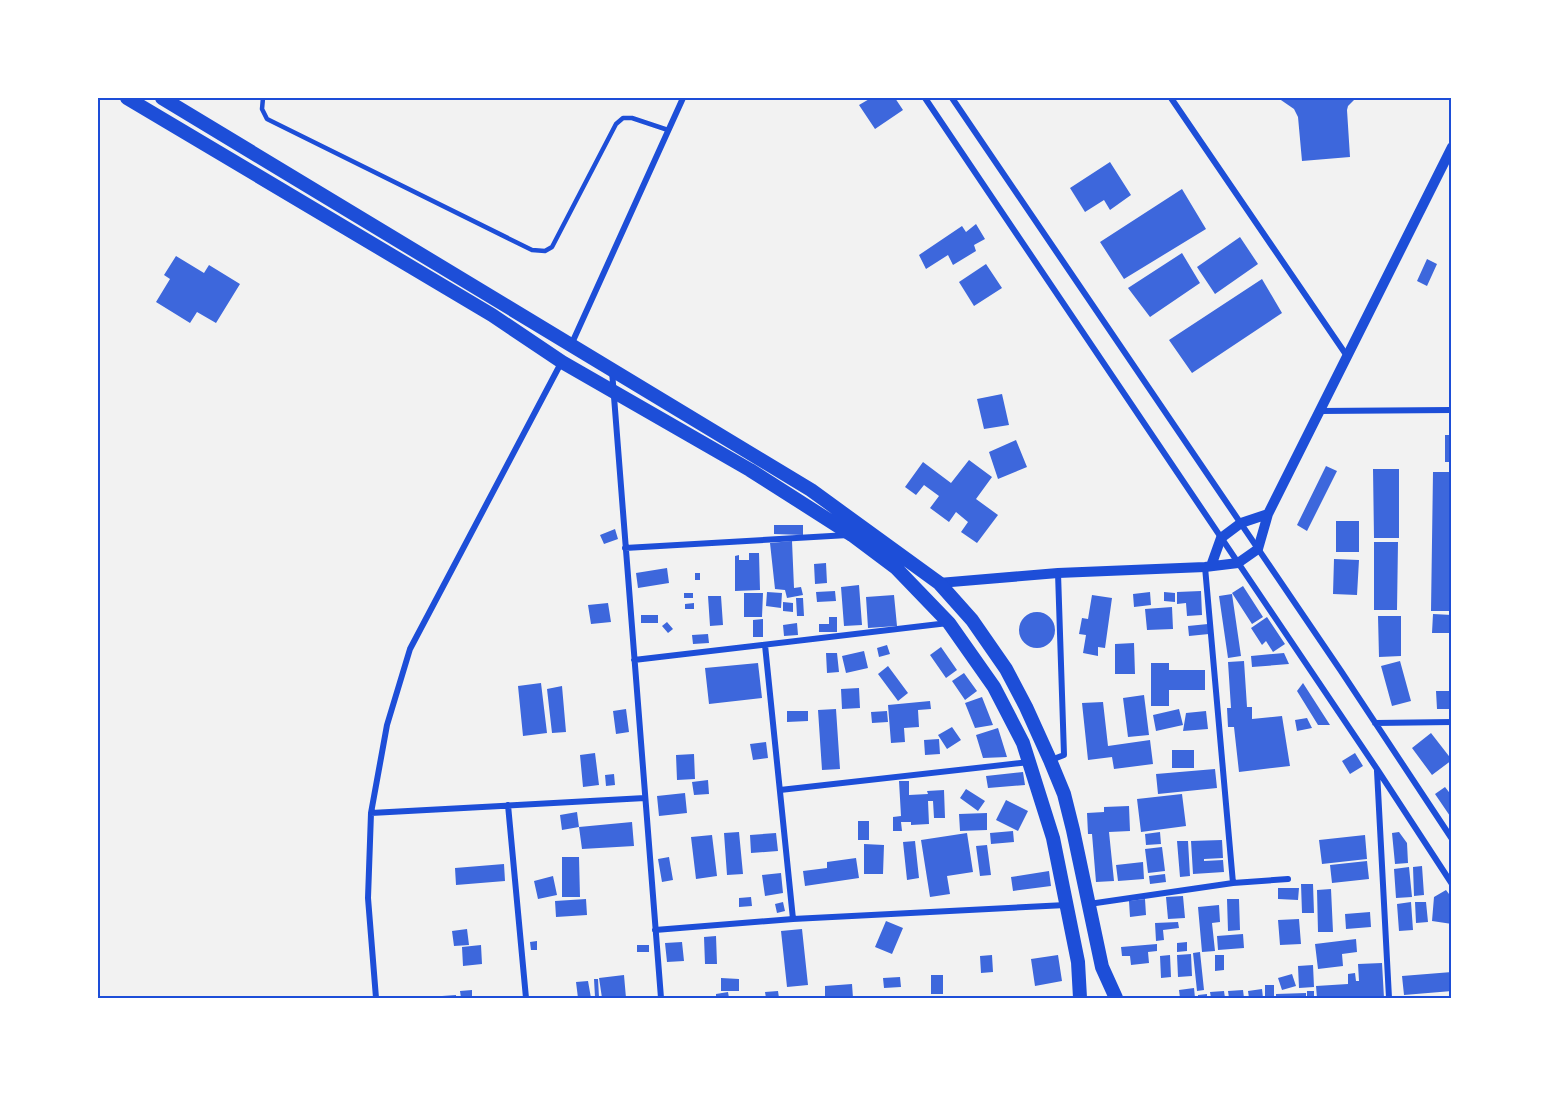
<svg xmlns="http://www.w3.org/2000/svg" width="1549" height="1096" viewBox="0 0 1549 1096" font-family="'Space Grotesk',sans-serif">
	<rect width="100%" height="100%" fill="#f2f2f2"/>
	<path fill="#3d67dc" d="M871 98H895L903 110 875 129 859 105Z
		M1278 98H1356L1348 106 1347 110 1350 157 1302 161 1298 117 1294 109Z
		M1110 162 1131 195 1110 210 1104 200 1085 212 1070 188Z
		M1182 189 1206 229 1124 279 1100 242Z
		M976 224 985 239 974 245 976 251 953 265 948 255 926 269 919 255 962 226 966 232Z
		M1240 237 1258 264 1215 294 1197 267Z
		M1182 253 1200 283 1150 317 1128 288Z
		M176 256 204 273 209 265 240 284 216 323 197 312 190 323 156 302 170 279 164 275Z
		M1427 259 1437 264 1427 286 1417 281Z
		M986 264 1002 288 974 306 959 282Z
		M1262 279 1282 313 1192 373 1169 340Z
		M1002 394 1009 425 984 429 977 399Z
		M1445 435H1452V462H1445Z
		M1016 440 1027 467 998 479 989 452Z
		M969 460 992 477 976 499 998 515 977 543 961 532 968 522 956 512 949 522 930 508 939 496 924 485 916 495 905 487 923 462 951 483Z
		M1326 466 1337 471 1307 531 1297 525Z
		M1373 469H1399V538H1374Z
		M1433 472H1452V611H1431Z
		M1336 521H1359V552H1336Z
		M774 525H803V535L774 534Z
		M615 529 618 539 604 544 600 535Z
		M792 541 794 588 801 587 803 595 787 598 785 590 775 589 770 543Z
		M1374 542H1398L1397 610H1374Z
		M749 553H759L760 590 735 591V556L739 555V560H749Z
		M1334 559 1359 560 1357 595 1333 594Z
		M826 563 827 583 815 584 814 564Z
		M667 568 669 583 638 588 636 573Z
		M695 573H700V580H695Z
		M859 585 862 625 844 626 841 587Z
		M1243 586 1263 617 1252 624 1232 593Z
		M835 591 836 601 817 602 816 592Z
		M1201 591 1202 615 1187 616 1186 603 1177 604V592Z
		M767 592 782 593 781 608 766 606Z
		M1150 592 1151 605 1134 607 1133 594Z
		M1164 592 1175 593V602L1164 601Z
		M684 593H693V598H684Z
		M744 593H763L762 617H744Z
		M1232 594 1241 656 1228 658 1219 596Z
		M894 595 897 626 868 628 866 597Z
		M1092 595 1112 598 1105 648 1098 647V656L1083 653 1086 635 1079 634 1082 618 1088 619Z
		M708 596H721L723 625 710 626Z
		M796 598H803L804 616H797Z
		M783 602 793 603V612L783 611Z
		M608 603 611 622 591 624 588 605Z
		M694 603V609H685V604Z
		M1172 607 1173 629 1147 630 1145 609Z
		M1019 630a18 18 0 1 1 36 0a18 18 0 1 1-36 0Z
		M1433 614 1452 615V633H1432Z
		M641 615H658V623H641Z
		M1378 616H1401V656L1379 657Z
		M829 617H837V632H819V624H829Z
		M1267 617 1285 644 1273 652 1266 641 1262 645 1251 628Z
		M763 619V637H753V620Z
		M667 622 673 629 668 633 662 626Z
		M797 623 798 635 784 636 783 625Z
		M1208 624 1209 634 1189 636 1188 626Z
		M708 634 709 643 693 644 692 635Z
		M1134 643 1135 674H1115V644Z
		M887 645 890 654 879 657 877 648Z
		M941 647 957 670 946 678 930 655Z
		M864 651 868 668 846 673 842 656Z
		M826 653H837L839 672 827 673Z
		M1284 653 1289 664 1252 667 1251 656Z
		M1244 661 1247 707H1252V719L1282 716 1290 766 1239 772 1234 727H1228L1227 708H1231L1228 662Z
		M1400 661 1411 701 1392 706 1381 666Z
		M758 663 762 698 709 704 705 668Z
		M1151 663H1169V670H1205V690H1169V706H1151Z
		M888 666 908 693 898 701 878 674Z
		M964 673 977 691 965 700 952 681Z
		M541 683 547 733 523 736 518 686Z
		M1303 683 1330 725H1318L1297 691Z
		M562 686 566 732 552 733 547 689Z
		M859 688 860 708 842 709 841 689Z
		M1436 691H1452V709H1437Z
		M1144 695 1149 735 1128 737 1123 698Z
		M982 697 993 725 975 728 965 703Z
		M930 701 931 709 918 710 919 727 904 728 905 742 891 743 888 705Z
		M1103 702 1108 746 1150 740 1153 764 1114 769 1112 757 1088 760 1082 703Z
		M626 709 629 732 616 734 613 711Z
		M836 709 840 769 822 770 818 710Z
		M1179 709 1183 725 1156 731 1153 715Z
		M787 711H808V721L787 722Z
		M887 711 888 722 872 723 871 712Z
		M1206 711 1208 729 1183 731 1186 713Z
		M1307 718 1312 728 1297 731 1295 720Z
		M952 727 961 740 947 749 938 735Z
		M998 728 1007 757 983 758 976 735Z
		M1431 733 1452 760 1432 775 1412 748Z
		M939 739 940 754 925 755 924 740Z
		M766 742 768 758 753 760 750 744Z
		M1172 750H1194V768H1172Z
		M595 753 599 785 583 787 580 755Z
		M1355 753 1363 766 1350 774 1342 761Z
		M694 754 695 779 677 780 676 755Z
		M1215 769 1217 788 1158 794 1156 774Z
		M1023 772 1025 785 988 788 986 776Z
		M614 774 615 785 606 786 605 775Z
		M708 780 709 794 694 795 692 782Z
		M899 781H909V795L928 794 927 791 944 790 945 818H934L933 801H928L929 824 911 825V822H901L902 831H893V817L901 816Z
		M1445 787 1452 796V819L1435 794Z
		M966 789 985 801 978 811 960 798Z
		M685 793 687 813 659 816 657 796Z
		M1182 794 1186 826 1141 832 1137 799Z
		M1006 800 1028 811 1018 831 996 820Z
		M1129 806 1130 831 1109 832 1114 881 1096 882 1092 834H1088L1087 813 1104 812V807Z
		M577 812 579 827 562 830 560 815Z
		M987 813V830L960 831 959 814Z
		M858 821H869V840H858Z
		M632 822 634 846 582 849 579 827Z
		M1013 831 1014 842 991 844 990 833Z
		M739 832 743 874 727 875 724 833Z
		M1160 832 1161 844 1146 845 1145 834Z
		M1399 832 1407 843 1408 863 1395 864 1392 833Z
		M776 833 778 851 751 853 750 835Z
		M967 833 973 872 947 876 950 894 930 897 921 840Z
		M712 835 717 876 696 879 691 837Z
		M1365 835 1367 859 1322 864 1319 840Z
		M1222 840 1223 858 1204 859V861L1223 860 1224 872 1193 874 1191 841Z
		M915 841 919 878 907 880 903 842Z
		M1177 841H1188L1190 876 1180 877Z
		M864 844 884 845 883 874H864Z
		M987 845 991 875 980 876 976 846Z
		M1162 847 1165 871 1148 873 1145 849Z
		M562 857H579L580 897H562Z
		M669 857 673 880 662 882 658 859Z
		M856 858 859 878 805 886 803 871 827 868V862Z
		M1367 861 1369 879 1332 883 1330 865Z
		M1143 862 1144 879 1118 881 1116 865Z
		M504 864 505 881 456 885 455 868Z
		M1422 866 1424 895 1414 896 1413 867Z
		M1409 867 1412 897 1396 898 1394 869Z
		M1049 871 1051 886 1013 891 1011 877Z
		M781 873 783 893 765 896 762 875Z
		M1165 874 1166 882 1150 884 1149 876Z
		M553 876 557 895 538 899 534 881Z
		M1301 884H1313L1314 913H1302Z
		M1278 888H1299L1298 900 1278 899Z
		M1331 889 1333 932H1318L1317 890Z
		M1446 890 1452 898V924L1432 921 1434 897Z
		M1183 896 1185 918 1168 919 1166 897Z
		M751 897 752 906 739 907V898Z
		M586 899 587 915 556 917 555 901Z
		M1145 899 1146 915 1130 917 1129 901Z
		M1227 899H1239L1240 930 1228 931Z
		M783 902 785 911 777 913 775 904Z
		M1411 902 1413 930 1399 931 1397 904Z
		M1415 902H1426L1428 922 1416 923Z
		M1219 905 1220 922 1212 923 1215 951 1202 952 1198 907Z
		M1370 912 1371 927 1346 929 1345 914Z
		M1299 919 1301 944 1280 945 1278 920Z
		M886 921 903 928 892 954 875 947Z
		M1178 922 1179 928 1163 930 1164 940 1156 941 1155 923Z
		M467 929 469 945 454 946 452 931Z
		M802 929 808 985 787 987 781 931Z
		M1243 934 1244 948 1218 950 1217 936Z
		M716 936 717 964H705L704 937Z
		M1356 939 1357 952 1342 954 1343 966 1318 969 1315 944Z
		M537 941V950H531L530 942Z
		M682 942 684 961 667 962 665 943Z
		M1187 942V951L1177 952V943Z
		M1157 944V951L1148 952 1149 963 1131 965 1130 956H1122L1121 947Z
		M481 945 482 964 463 966 462 947Z
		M637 945H649V952H637Z
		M1200 952 1204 990 1197 991 1193 953Z
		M1191 954 1192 976 1178 977 1177 955Z
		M992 955 993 972 981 973 980 956Z
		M1058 955 1062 981 1035 986 1031 959Z
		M1170 955 1171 977 1161 978 1160 956Z
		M1215 955H1224V970L1215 971Z
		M1382 963 1384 998H1317L1316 986 1348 984V974L1355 973 1356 981H1359L1358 964Z
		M1313 965 1314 987 1299 988 1298 966Z
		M1452 972V991L1404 995 1402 976Z
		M1292 974 1296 986 1282 990 1278 978Z
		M624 975 626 998H602L599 978Z
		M931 975H943V994H931Z
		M900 977 901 987 884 988 883 978Z
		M721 978 739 979V991H721Z
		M594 979H598L599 997H595Z
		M588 981 591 998H578L576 982Z
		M852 984 853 998H825V986Z
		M1265 985H1274V998H1265Z
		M1194 988 1195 998H1180L1179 990Z
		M1262 989 1263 998H1249L1248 991Z
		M472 990V998H461L460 991Z
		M1243 990 1244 998H1229L1228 991Z
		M778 991 779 998H766L765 992Z
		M1224 991 1225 998H1211L1210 992Z
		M1307 991H1314V998H1307Z
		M728 992 729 998 716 996V994Z
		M1306 993V998H1276V994Z
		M1207 994V998H1198V995Z
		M456 995V998H442V996Z"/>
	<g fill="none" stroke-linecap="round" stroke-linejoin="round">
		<path stroke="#1d4ed8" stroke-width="4.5" d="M263 98 262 109 267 119 532 250 545 251 552 247 616 124 623 118H632L668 130"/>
		<path stroke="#1d4ed8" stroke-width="6" d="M925 98 1377 769 1452 884
			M952 98 1341 671 1452 839
			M1171 98 1347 356
			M572 343 683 98
			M612 371 661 998
			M1320 411 1452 410
			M625 548 848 535
			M1205 567 1233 883
			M765 645 793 919
			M634 660 948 623
			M1375 723 1452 722
			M1051 760 1064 755 1058 573
			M1377 771 1389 998
			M780 790 1030 762
			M508 805 526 998
			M371 813 645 798
			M1089 904 1233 883 1288 879
			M655 930 793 919 1066 905
			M376 998 368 898 371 813 387 725 410 649 561 363"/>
		<path stroke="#1d4ed8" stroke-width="10" d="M1211 566 1221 538 1241 523 1268 514
			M939 583 1058 573 1205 567 1238 563 1258 549 1268 514 1452 147"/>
		<path stroke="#1d4ed8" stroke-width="14" d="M127 98 492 315 562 362 750 470 852 535 896 568 949 623 994 687 1023 743 1053 838 1078 962 1080 998
			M162 98 811 490 939 583 972 620 1006 669 1026 707 1050 760 1064 794 1073 830 1102 967 1116 998"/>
	</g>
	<rect width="1549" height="1096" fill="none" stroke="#ffffff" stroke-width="198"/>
	<rect x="99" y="99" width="1351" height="898" fill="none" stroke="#1d4ed8" stroke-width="2"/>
</svg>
